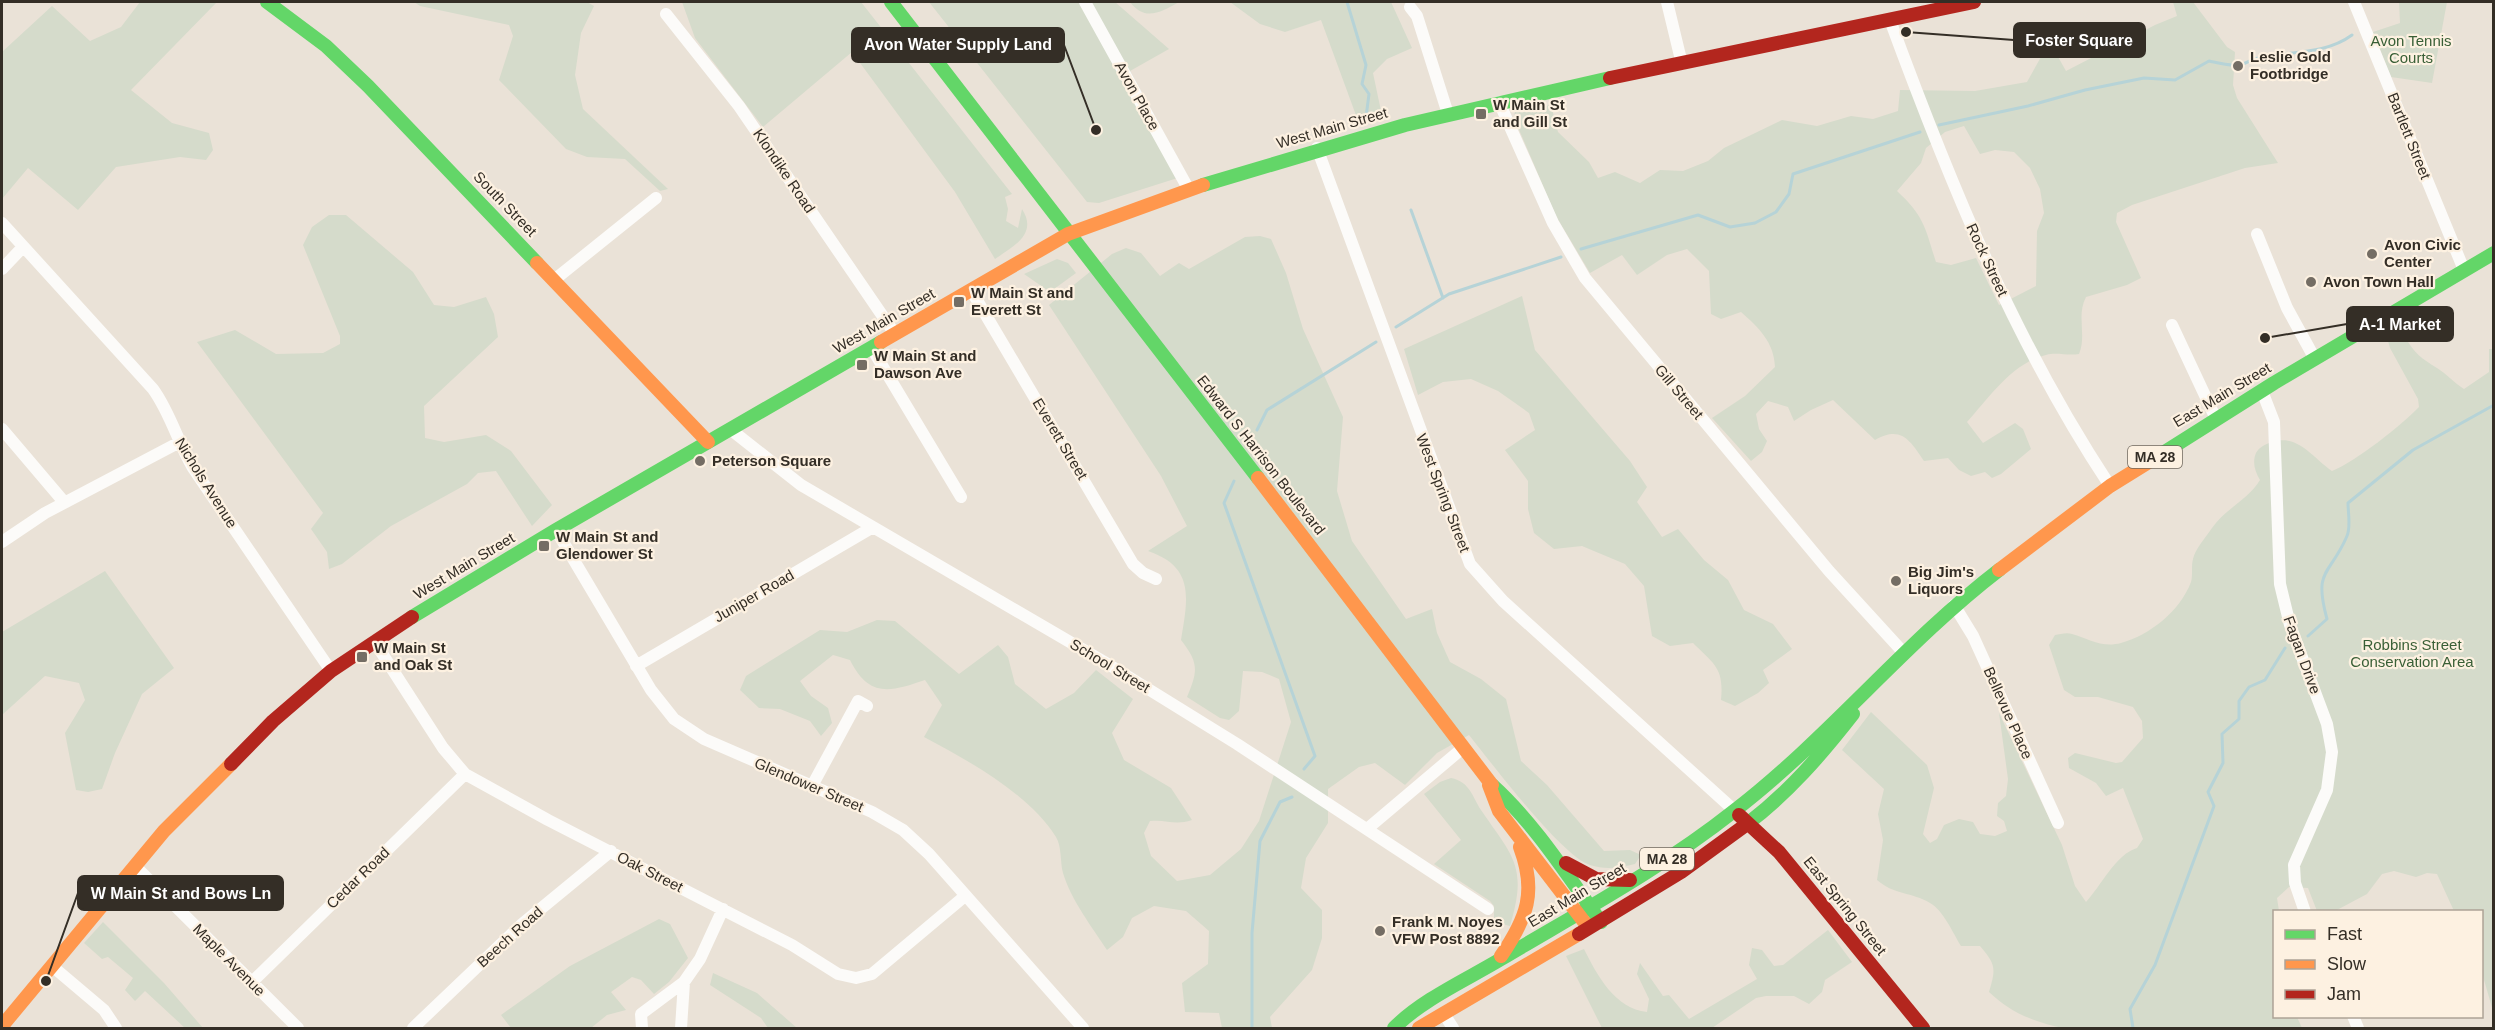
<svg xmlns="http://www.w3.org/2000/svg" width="2495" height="1030" viewBox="0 0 2495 1030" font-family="Helvetica,sans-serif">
	<rect width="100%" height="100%" fill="#eae2d7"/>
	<path fill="#d5dbcb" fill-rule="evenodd" d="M140 2H217L131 90 172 123 209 133 213 150 206 160 180 157 116 167 78 210 28 168 2 199V52L52 6 90 41 121 27Z
		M414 2H587L594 6 581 33 575 75 583 109 668 189 660 191 625 159 587 157 566 149 499 80 513 36 509 25 420 6Z
		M682 2H861L1012 194 1005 197 1008 209 1006 221 1018 228 1022 209C1038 234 1014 246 995 259L955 192 852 52 763 127 695 38Z
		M929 2H1115L1169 49 1130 71 1187 175 1099 203 1087 202Z
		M1130 2H1179C1161 12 1145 22 1130 2Z
		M1230 2H1391L1412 48 1387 59 1373 73 1381 111 1357 118 1321 20 1285 32 1260 24Z
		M2173 2H2193L2227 47 2235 52 2233 85 2237 98 2278 163 2245 168 2132 205 2117 213 2116 222 2141 278 2127 285 2086 297C2076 316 2087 335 2079 354 2068 356 2056 352 2046 355 2012 363 1989 398 1967 422L1983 443 2015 423 2023 429 2031 449 2001 474 1992 478 1985 472 1971 476 1959 470 1948 458 1924 461C1910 440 1901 425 1875 440L1833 400 1811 410 1794 421 1788 407 1768 401 1756 414 1759 429 1767 441 1762 452 1751 461 1712 418 1745 396 1775 367C1774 342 1759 328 1741 312L1721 319 1711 314 1709 271 1687 249 1667 255 1637 275 1622 255 1590 273 1556 216 1514 118 1515 111 1551 105 1558 132 1589 162 1598 178 1615 172 1640 183 1660 170 1683 171 1708 161 1724 148 1782 120 1817 126 1851 116 1873 119 1898 111 1900 90 1975 91 2027 82 2046 48 2057 55 2066 71 2155 25 2177 16ZM1964 126 1980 154 1995 150 2014 152 2030 168 2040 189 2044 213 2037 231 2036 286 1999 305 1976 258 1951 265 1936 262C1925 228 1925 217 1897 191L1921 163 1926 148 1945 132Z
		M2399 2H2447L2432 83 2391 77 2373 32 2400 23Z
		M329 215H346L413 272 434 305 454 307 486 297 494 314 498 337 424 406 425 438 444 442 486 435 511 451 552 505 532 526 496 471 478 473 467 484 391 526 342 564 329 569 327 552 311 529 323 513 197 342 235 330 276 354 323 353 340 344V336L303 245 312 227Z
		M1260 236 1271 239 1286 273 1303 329 1343 417 1337 491 1352 541 1406 619 1432 609 1437 633 1450 662 1481 679 1506 699 1521 761 1547 785 1604 851 1630 850 1641 855 1635 864C1620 868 1605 870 1590 865 1562 857 1490 761 1469 735L1437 753 1405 785 1375 763 1359 767 1328 789V823L1306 858 1301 888 1322 910V938L1312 970 1270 1017 1272 1028H1222L1219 1013 1185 1012 1182 983 1208 964 1209 931 1186 911 1154 906 1132 918 1123 937 1107 950C1092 927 1071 900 1063 873 1060 862 1062 847 1056 837 1028 793 969 761 924 737L942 705 925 680C890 692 869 698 850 660L833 655 800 681 811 696 828 708 832 723 821 736 810 721 780 709 759 708 740 690 746 676 820 630 847 632 877 620 895 621 959 674 998 645 1008 657 1015 684 1046 709 1074 693 1096 670 1133 699 1112 733 1124 760 1171 788 1192 820C1174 826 1167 819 1150 821L1144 833 1151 856 1177 881 1210 875 1241 849 1259 821 1291 722 1279 679 1262 672 1243 671 1239 711 1229 720 1220 718 1187 697C1198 671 1199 663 1181 640 1188 598 1195 567 1148 551L1187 526 1161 476 1049 305 1112 254 1126 248 1141 253 1160 276 1179 263 1189 269 1245 237Z
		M1057 259 1068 263 1076 273 1050 292 1024 274Z
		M1522 296 1535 350 1630 461 1647 487 1637 502 1662 537 1678 529 1704 560 1728 580 1744 610 1773 624 1792 649 1763 670 1769 683 1758 693 1735 706 1721 700C1724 668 1715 665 1693 643L1670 646 1652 636 1644 586 1625 564 1582 546 1554 549 1534 533 1528 509V481L1505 450 1535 430 1529 413 1498 391 1471 379 1443 382 1418 395 1404 349Z
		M2398 335 2405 337C2414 353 2422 359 2437 368 2447 374 2454 383 2464 389L2489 372V349H2493V1011L2482 973V912L2454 911 2437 874 2427 873 2416 877 2394 871 2382 874 2367 894 2335 911H2317L2308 888 2289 887 2277 898 2279 911 2274 912V1016L2297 1017 2302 1028H2063C2034 1022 2011 1013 1989 992 1996 968 1996 965 1980 946H1961C1953 933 1943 910 1930 903 1912 892 1894 895 1877 880L1883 840 1878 814 1884 789 1842 750 1871 712 1927 765 1934 788 1923 834 1930 843 1937 839 1944 825 1959 819 1973 822 1980 834 1995 836 2007 831 2004 821 1997 816 1998 803 2006 796 2008 779 1999 713 2062 845 2075 886 2086 902C2101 886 2116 854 2137 848L2143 839 2123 788 2106 796 2096 783 2069 768 2068 758 2075 753 2116 763 2122 762 2143 738 2142 721 2133 707 2098 697H2075L2064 690 2049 645 2055 635C2060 634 2067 632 2072 634 2089 639 2102 648 2121 643 2150 635 2180 611 2191 582 2193 575 2191 566 2193 559 2195 549 2206 537 2212 528 2225 509 2249 499 2260 480 2255 472 2252 462 2256 453 2259 447 2266 444 2272 442 2298 434 2311 456 2332 471 2355 462 2402 425 2419 407L2418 399 2390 348 2388 341Z
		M105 571 174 668 142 694 115 753 102 789 88 792 76 790 65 733 85 700 79 683 45 676 2 715V632Z
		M1451 778C1470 782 1472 796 1481 810 1513 857 1528 866 1510 926L1494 922V906L1490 901 1434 864 1461 840 1424 794 1440 782Z
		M659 919 670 924 688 958 669 982 654 994 641 980 632 977 611 992 626 1010 607 1015 591 1028H511L501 1015 570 966Z
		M103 922 164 983 203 1028H185L145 991 135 1001 125 990 133 978 108 957 102 959 84 943Z
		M1828 930 1852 962 1825 980 1822 992 1809 1004 1794 996H1766L1756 998 1712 1028H1602L1566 956 1584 949C1597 975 1615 1009 1647 1012L1649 999 1637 974 1640 963 1663 996 1669 995 1689 1019 1757 979 1749 965 1752 948 1762 950 1774 966 1783 965Z
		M713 973 757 993 797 1028H768L761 1018 710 985Z"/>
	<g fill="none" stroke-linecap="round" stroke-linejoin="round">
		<path stroke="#b6d3d7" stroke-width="3" d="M1347 2 1366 65 1362 84 1369 94 1366 117
			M1939 125 2028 106 2085 90 2144 78 2175 80 2209 61C2218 63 2228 66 2237 65 2246 65 2250 59 2258 58 2289 51 2325 55 2352 35
			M1411 210 1443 298
			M1581 249 1698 215 1730 227 1755 223 1776 212 1789 194 1793 174 1920 132
			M1396 327 1449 294 1561 257
			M1257 430 1267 410 1376 342
			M1234 481 1224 503 1315 756 1304 769
			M2308 636 2327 619C2313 568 2330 576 2347 536 2351 527 2348 512 2348 503L2413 450 2494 405
			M1252 1028V933L1260 841 1280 802 1292 797
			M2133 1028 2130 1009 2155 965 2214 806 2208 792 2223 763 2222 734 2239 719V701L2249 687 2265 680 2285 648"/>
		<path stroke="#fcfbf9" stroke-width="12" d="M1085 2 1189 190
			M1667 2 1682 64
			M2354 2 2464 270
			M1410 7 1417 16 1448 114
			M666 14 739 106 895 334
			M1890 20C1950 183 2014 341 2110 486
			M1499 102 1553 223 1585 278 1829 571 1903 652
			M1317 148 1470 564 1503 601 1735 811
			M2 223 153 389C171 414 177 441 193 468L331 671
			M2257 234 2287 308 2315 359
			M2 269 23 247
			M554 280 656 198
			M971 290 1133 564 1143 573 1156 579
			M2172 325 2216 419
			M871 347 961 497
			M2262 391 2274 422 2280 584 2290 625 2327 724 2332 752 2327 790 2294 865 2295 883 2305 912
			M2 429 64 502
			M730 429 801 485 1111 666 1237 744 1488 909
			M556 530 651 690 674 719 704 739 872 812 903 830 929 854 1083 1028
			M2 542 45 513 178 443
			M1954 605 1973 636 2058 823
			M374 641 443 748 465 774 548 820 792 945 838 974 856 978 872 974 965 896
			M636 666 873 527
			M812 786 858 701 867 706
			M1367 829 1464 747
			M135 866 298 1028
			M52 966 104 1010 116 1028
			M252 982 465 774
			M1444 1014 1453 1028
			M2353 1016 2358 1028
			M413 1028 521 925 611 851
			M642 1028 641 1014 684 982 700 959 723 909
			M681 1028 684 982"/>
		<path stroke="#63d668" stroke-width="14" d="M267 2 326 46 368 86 537 263
			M891 2 1258 478
			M1203 185 1405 125 1610 78
			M2160 455 2274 383 2494 253
			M412 617 556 530 881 342
			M1492 785C1535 824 1567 875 1601 922
			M1747 824C1788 793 1821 755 1853 714
			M1394 1028C1423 999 1466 980 1501 959 1580 912 1662 868 1734 811 1829 738 1904 643 1999 570"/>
		<path stroke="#ff974d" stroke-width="14" d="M537 263 708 442
			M881 342 1068 234 1203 185
			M1258 478 1492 785
			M1999 570 2110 486 2160 455
			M1489 785 1499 811 1585 923
			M1501 956C1527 918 1537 892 1520 847
			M2 1026 164 831 231 764
			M1419 1028 1579 934"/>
		<path stroke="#b3261e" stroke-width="14" d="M1610 78 1974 2
			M231 764 273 721 331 671 412 617
			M1739 815 1779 852 1923 1028
			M1566 863 1596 879 1630 880
			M1579 934 1681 872 1747 824"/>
	</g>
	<g fill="#746d64" stroke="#fdf1e1" stroke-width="2">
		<circle cx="2238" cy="66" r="6"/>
		<rect x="1475" y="108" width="12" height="12" rx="3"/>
		<circle cx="2372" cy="254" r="6"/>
		<circle cx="2311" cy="282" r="6"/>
		<rect x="953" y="296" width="12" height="12" rx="3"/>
		<rect x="856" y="359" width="12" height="12" rx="3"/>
		<circle cx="700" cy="461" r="6"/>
		<rect x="538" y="540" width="12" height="12" rx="3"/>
		<circle cx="1896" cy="581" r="6"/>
		<rect x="356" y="651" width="12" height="12" rx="3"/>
		<circle cx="1380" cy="931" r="6"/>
	</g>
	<g text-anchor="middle" stroke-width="4.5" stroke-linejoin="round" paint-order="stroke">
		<g fill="#fdf1e1" stroke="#70685e" stroke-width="1.5">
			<rect x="2128" y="446" width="54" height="22" rx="4.5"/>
			<rect x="1640" y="848" width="54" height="22" rx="4.5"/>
		</g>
		<g font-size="14" font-weight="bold" fill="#342e26">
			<text x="2155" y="462">MA 28</text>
			<text x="1667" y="864">MA 28</text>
		</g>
		<g font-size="15" fill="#395f36" stroke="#fdf1e1">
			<text x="2411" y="46">Avon Tennis<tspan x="2411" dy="17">Courts</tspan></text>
			<text x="2412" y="650">Robbins Street<tspan x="2412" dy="17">Conservation Area</tspan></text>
		</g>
		<g font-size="15" font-weight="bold" fill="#342e26" stroke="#fdf1e1" text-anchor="start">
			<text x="2250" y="62">Leslie Gold<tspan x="2250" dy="17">Footbridge</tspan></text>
			<text x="1493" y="110">W Main St<tspan x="1493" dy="17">and Gill St</tspan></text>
			<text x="2384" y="250">Avon Civic<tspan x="2384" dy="17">Center</tspan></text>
			<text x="2323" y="287">Avon Town Hall</text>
			<text x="971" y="298">W Main St and<tspan x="971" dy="17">Everett St</tspan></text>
			<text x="874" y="361">W Main St and<tspan x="874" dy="17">Dawson Ave</tspan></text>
			<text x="712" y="466">Peterson Square</text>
			<text x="556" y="542">W Main St and<tspan x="556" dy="17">Glendower St</tspan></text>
			<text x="1908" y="577">Big Jim's<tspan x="1908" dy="17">Liquors</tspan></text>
			<text x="374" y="653">W Main St<tspan x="374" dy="17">and Oak St</tspan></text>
			<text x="1392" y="927">Frank M. Noyes<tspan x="1392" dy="17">VFW Post 8892</tspan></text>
		</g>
		<g font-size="15" fill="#342e26" stroke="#fdf1e1">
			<text transform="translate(1137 96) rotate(61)" y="5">Avon Place</text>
			<text transform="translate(1332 128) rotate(-16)" y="5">West Main Street</text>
			<text transform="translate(2409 136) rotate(68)" y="5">Bartlett Street</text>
			<text transform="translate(784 171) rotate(56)" y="5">Klondike Road</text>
			<text transform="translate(505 204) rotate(46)" y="5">South Street</text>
			<text transform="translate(1987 260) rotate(65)" y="5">Rock Street</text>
			<text transform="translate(884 321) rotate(-30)" y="5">West Main Street</text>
			<text transform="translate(1679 392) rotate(50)" y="5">Gill Street</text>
			<text transform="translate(2222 395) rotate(-31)" y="5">East Main Street</text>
			<text transform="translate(1060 439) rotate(59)" y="5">Everett Street</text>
			<text transform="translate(1261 455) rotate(52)" y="5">Edward S Harrison Boulevard</text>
			<text transform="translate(206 483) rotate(58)" y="5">Nichols Avenue</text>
			<text transform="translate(1443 493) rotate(69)" y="5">West Spring Street</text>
			<text transform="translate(464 566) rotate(-31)" y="5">West Main Street</text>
			<text transform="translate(754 596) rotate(-30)" y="5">Juniper Road</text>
			<text transform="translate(2302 655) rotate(70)" y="5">Fagan Drive</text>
			<text transform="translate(1110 666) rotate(31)" y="5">School Street</text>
			<text transform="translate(2008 713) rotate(66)" y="5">Bellevue Place</text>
			<text transform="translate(809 785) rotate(23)" y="5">Glendower Street</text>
			<text transform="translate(650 872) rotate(27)" y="5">Oak Street</text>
			<text transform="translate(358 878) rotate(-44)" y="5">Cedar Road</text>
			<text transform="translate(1577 895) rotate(-31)" y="5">East Main Street</text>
			<text transform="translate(1845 906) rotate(51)" y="5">East Spring Street</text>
			<text transform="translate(510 937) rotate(-42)" y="5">Beech Road</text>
			<text transform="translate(229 960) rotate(45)" y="5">Maple Avenue</text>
		</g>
	</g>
	<path fill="none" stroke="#342e26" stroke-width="2" d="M1906 32L2014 40M1096 130L1064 45M2265 338L2347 324M46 981L78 893"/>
	<g fill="#342e26" stroke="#fdf1e1" stroke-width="2">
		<circle cx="1906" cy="32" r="6"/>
		<circle cx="1096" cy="130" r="6"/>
		<circle cx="2265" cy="338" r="6"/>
		<circle cx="46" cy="981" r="6"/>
	</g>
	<g fill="#342e26" stroke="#342e26" stroke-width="2">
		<rect x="2014" y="23" width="131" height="34" rx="6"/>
		<rect x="852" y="28" width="212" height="34" rx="6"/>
		<rect x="2347" y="307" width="106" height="34" rx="6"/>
		<rect x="78" y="876" width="205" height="34" rx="6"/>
	</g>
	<g font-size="16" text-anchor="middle" font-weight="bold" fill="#fff">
		<text x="2079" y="46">Foster Square</text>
		<text x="958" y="50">Avon Water Supply Land</text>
		<text x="2400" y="330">A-1 Market</text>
		<text x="181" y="899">W Main St and Bows Ln</text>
	</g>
	<rect width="2495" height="1030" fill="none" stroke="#342e26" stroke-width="6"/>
	<rect x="2273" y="910" width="210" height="108" fill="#fdf1e1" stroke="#ada396" stroke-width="1.5"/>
	<rect x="2285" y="930" width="30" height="9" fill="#63d668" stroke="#ada396" stroke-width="1.5"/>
	<text x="2327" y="940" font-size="18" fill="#342e26">Fast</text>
	<rect x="2285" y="960" width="30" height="9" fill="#ff974d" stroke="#ada396" stroke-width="1.5"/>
	<text x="2327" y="970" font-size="18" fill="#342e26">Slow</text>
	<rect x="2285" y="990" width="30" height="9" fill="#b3261e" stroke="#ada396" stroke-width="1.5"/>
	<text x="2327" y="1000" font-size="18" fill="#342e26">Jam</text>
</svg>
